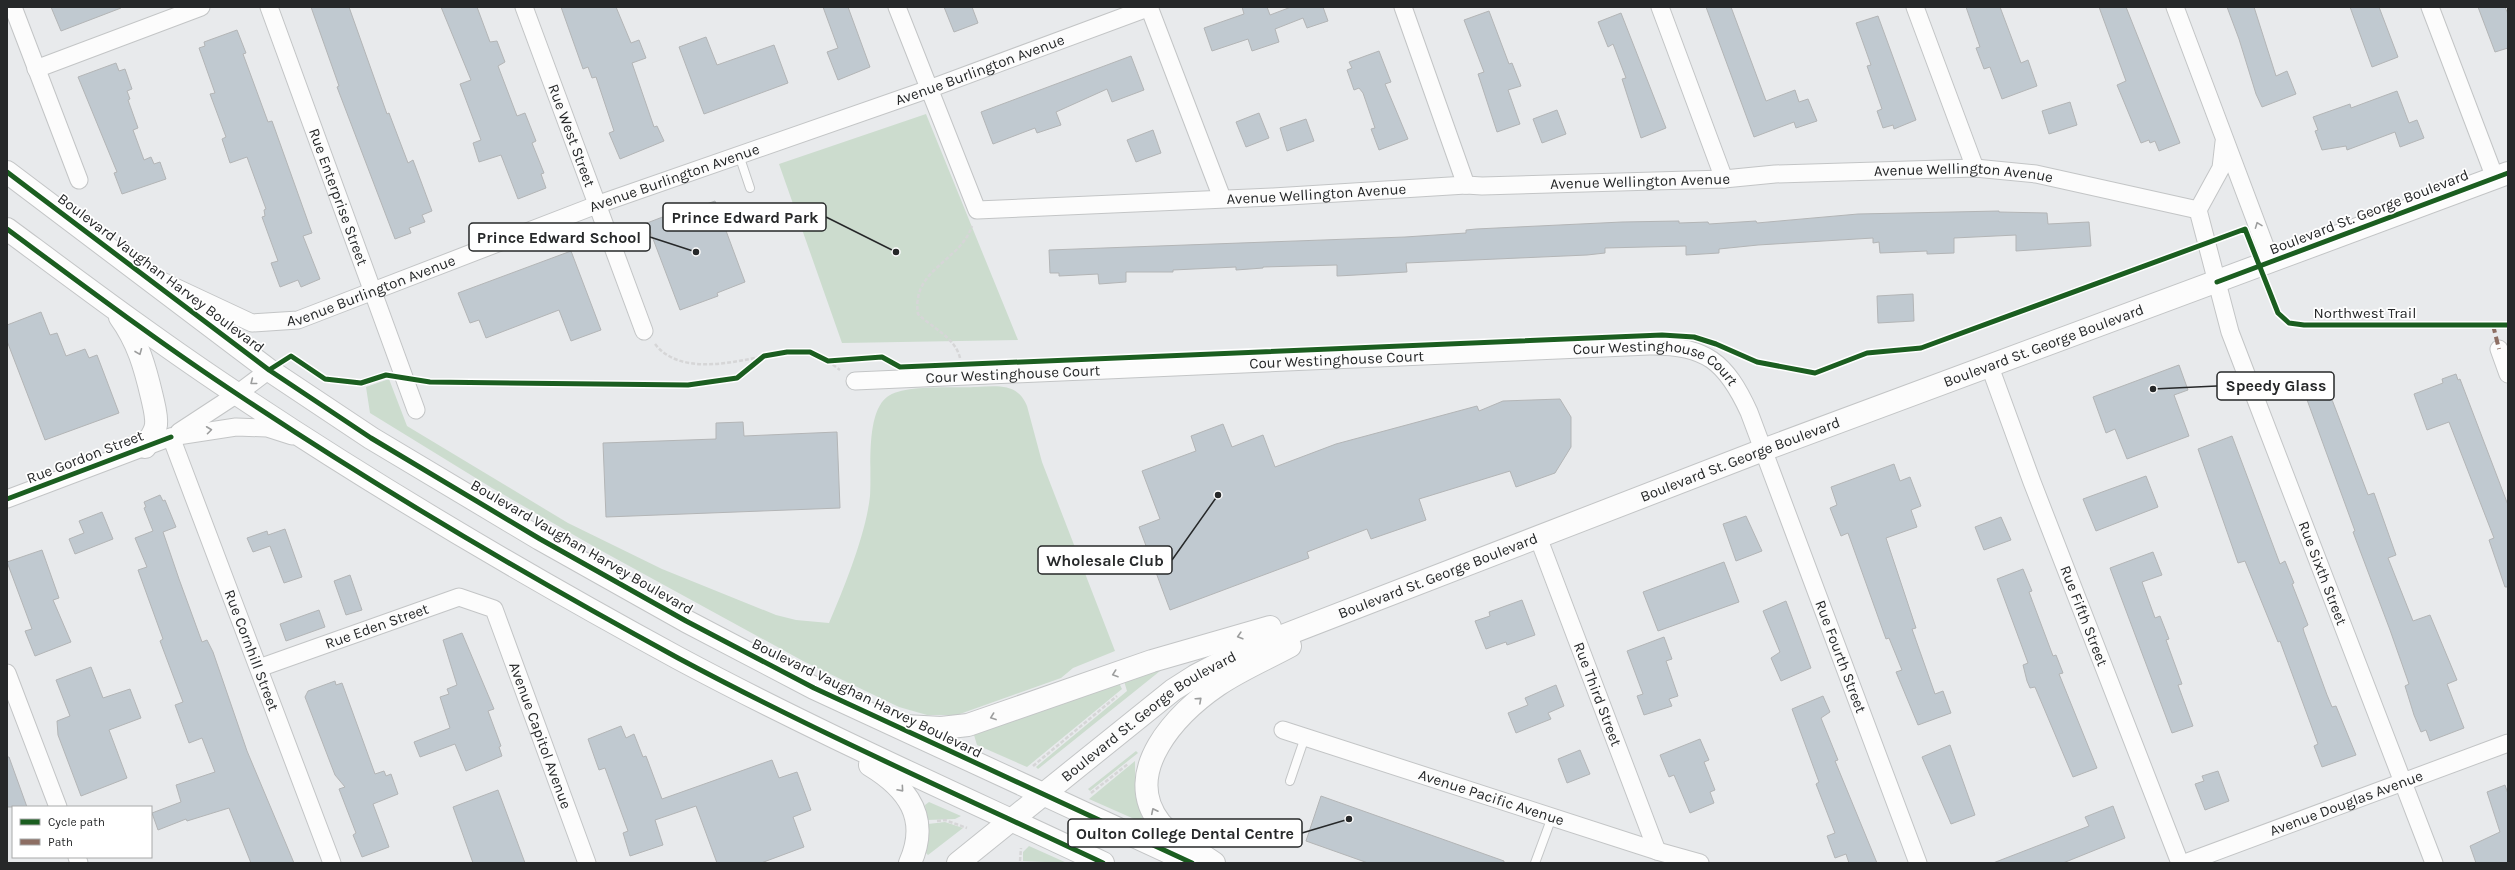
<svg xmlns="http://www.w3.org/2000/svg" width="2515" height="870" viewBox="0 0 2515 870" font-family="Karla,sans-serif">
	<rect width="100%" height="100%" fill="#e8eaec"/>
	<path fill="#ccdcce" d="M926 114 1018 340 842 343 779 164Z
		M389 379 407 426 568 523 662 569 776 615 796 620 829 623C844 588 866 534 870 496 872 471 865 414 887 397 903 384 955 388 976 387 998 386 1018 383 1027 406L1042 462 1115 651 1073 668 1061 678 957 715H927L899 707 803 661 600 550 492 488 370 413 366 387Z
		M1165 667 1038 769 1036 767 1127 691 1124 681Z
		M1119 683 1122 689 1027 767 977 745 974 735Z
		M1136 751 1138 753 1090 791 1088 789Z
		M1135 761V794L1143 820 1141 822 1089 799Z
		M929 802 961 816 955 819 927 820 925 805Z
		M945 822 963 828 928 855 925 852 928 824Z
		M1029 846 1067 863 1023 861V852Z"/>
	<path fill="#c0c9d0" stroke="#b3b5b6" d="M51 7H120L121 8 61 31Z
		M311 7H349L387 114 389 113 408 163 413 160 432 211 422 215 425 222 409 228 411 233 395 239 337 87 339 86Z
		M441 7H477L490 42 497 41 505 62 498 66 517 116 525 113 536 141 532 143 544 173 541 174 546 188 518 199 501 155 479 162 473 143 481 140 460 84 471 80Z
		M561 7H616L631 43 639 40 646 58 632 63 654 127 657 126 664 141 620 159 609 133 614 131 596 77 592 78 588 67 583 69Z
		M823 7H848L870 67 838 80 827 52 838 48Z
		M944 7H972L978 23 954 32Z
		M1242 7H1267L1270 15 1291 7H1323L1328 21 1307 28 1303 18 1275 29 1279 42 1252 51 1248 39 1212 51 1204 28 1244 14Z
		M1706 7H1731L1766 101 1795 90 1799 102 1808 99 1817 121 1796 128 1794 122 1754 137Z
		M1966 7H2000L2021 63 2028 60 2037 86 2002 99 1990 67 1984 69 1976 48 1980 47Z
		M2099 7H2126L2180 143 2159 151 2155 141 2150 143 2149 140 2141 143 2117 85 2126 81Z
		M2227 7H2254L2276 76 2287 71 2296 94 2262 107 2256 94 2239 39Z
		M2350 7H2379L2398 57 2372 67Z
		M2478 7H2505L2508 14V48L2495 52Z
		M1489 11 1509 64 1512 63 1521 86 1508 90 1520 124 1497 132 1478 74 1484 72 1464 20Z
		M1621 13 1666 128 1641 138 1622 79 1626 78 1613 44 1608 47 1598 22Z
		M1878 16 1916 120 1894 129 1893 125 1883 128 1877 111 1882 109 1867 66 1871 65 1856 23Z
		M237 30 246 53 243 54 268 122 272 121 312 233 303 236 320 279 301 287 298 280 280 287 271 263 278 261 262 217 265 216 264 210 266 209 247 157 230 163 222 139 226 137 210 94 215 93 199 48 205 46 204 42Z
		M706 37 717 65 774 45 788 83 704 114 679 47Z
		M1379 51 1391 82 1385 84 1408 139 1379 150 1371 129 1375 128 1363 93 1359 88 1354 90 1347 70 1352 68 1349 62Z
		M1131 56 1144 90 1112 102 1107 89 1056 112 1061 125 1037 133 1035 128 993 144 981 112Z
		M116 63 119 71 125 69 132 89 127 91 130 99 128 100 138 128 133 130 144 160 151 157 154 164 160 162 166 179 122 194 114 173 117 172 78 77Z
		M2397 91 2409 123 2417 120 2424 138 2400 147 2395 132 2347 150 2346 146 2322 150 2315 131 2318 130 2313 117 2350 104 2351 108Z
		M2070 102 2077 125 2049 134 2042 111Z
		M1557 110 1566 134 1542 143 1533 119Z
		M1259 113 1269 138 1246 147 1236 122Z
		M1306 119 1314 141 1287 151 1280 128Z
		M1153 130 1161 153 1136 162 1127 140Z
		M715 201 745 282 717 293 718 296 680 310 647 223 686 208 687 211Z
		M1999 211V212L2047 213 2048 224 2089 222 2091 246 2016 251V235L1954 238V253L1927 254V251L1880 253 1879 242 1873 243V238L1758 245 1719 249V253L1686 255V246L1605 248V253L1587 255 1406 263 1407 272 1356 275 1337 276V265L1263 267V268L1236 270V267L1173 270V272H1126V282L1099 284 1098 274 1059 276V273H1050L1049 250 1405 237 1466 233V230L1476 229 1622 222 1679 221V223L1708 222 1709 224 1756 221 1757 223 1858 214Z
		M571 251 601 330 571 341 559 310 486 338 479 320 470 323 458 293Z
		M1913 294 1914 321 1878 323 1877 296Z
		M41 312 50 335 57 333 66 356 85 349 89 358 97 355 119 413 45 440 7 341V325Z
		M2179 365 2188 390 2174 395 2189 436 2127 459 2115 429 2106 433 2093 397Z
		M2456 374 2458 380 2460 379 2508 505V587H2505L2489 540 2494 538 2449 422 2427 430 2414 394 2443 383 2442 379Z
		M2328 389 2368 495 2374 493 2396 555 2388 558 2413 621 2430 615 2457 680 2447 684 2464 728 2430 741 2426 730 2421 732 2414 715 2405 686 2409 684 2390 630 2353 532 2355 531 2306 397Z
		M1560 399 1571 417V447L1555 473 1516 487 1510 471 1419 499 1426 520 1371 539 1367 529 1307 552 1309 558 1170 610 1139 527 1160 519 1142 471 1196 451 1191 436 1223 424 1232 447 1263 435 1275 467 1336 444 1477 406 1479 411 1503 401Z
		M743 422 744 436 837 432 840 508 606 517 603 443 716 439V423Z
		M2232 436 2280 564 2285 561 2294 583 2292 584 2308 625 2303 628 2304 632 2327 695 2332 707 2336 706 2356 755 2322 767 2314 746 2318 744 2280 641 2278 642 2245 561 2238 563 2198 449Z
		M1894 464 1900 481 1910 477 1921 506 1911 510 1917 527 1886 538 1916 628 1912 629 1935 694 1943 691 1951 713 1918 725 1896 672 1902 670 1889 638 1886 639 1848 533 1841 536 1830 508 1837 505 1831 487Z
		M2146 476 2158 507 2096 531 2083 499Z
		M160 495 163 501 165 500 176 527 163 532 179 579 202 642 207 640 213 652 247 751 294 863H251L229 808 187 821 186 819 158 830 152 813 181 802 176 785 215 772 202 738 189 743 175 705 183 702 160 641 163 639 138 570 147 567 135 538 153 531 144 508 146 507 144 502Z
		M102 512 113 539 75 554 69 539 84 533 79 521Z
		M1746 516 1762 551 1736 561 1723 524Z
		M2001 517 2011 540 1984 550 1975 527Z
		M285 529 302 577 284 583 270 546 253 552 247 538 267 531 268 535Z
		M42 550 59 598 53 600 71 642 35 656 25 631 32 629 7 562Z
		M2153 552 2162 575 2142 582 2155 618 2160 616 2169 639 2166 640 2182 684 2178 685 2193 726 2172 733 2110 568Z
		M1724 562 1739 602 1658 631 1643 592Z
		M2023 569 2032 591 2029 592 2053 656 2056 655 2063 673 2059 674 2097 768 2073 777 2035 687 2030 688 2027 681 2023 665 2028 663 1997 579Z
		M350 575 362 610 346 615 334 581Z
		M1522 600 1535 635 1507 645 1506 642 1486 649 1475 621 1490 616 1489 612Z
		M1786 601 1811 668 1781 681 1771 658 1780 652 1763 611Z
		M319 610 325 627 286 641 280 624Z
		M462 633 494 709 488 711 501 746 499 747 502 756 466 771 455 744 420 757 414 742 450 728 440 697 449 694 447 689 457 685 443 640Z
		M1664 637 1672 659 1666 661 1678 696 1669 699 1672 706 1644 715 1637 696 1643 694 1627 651Z
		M91 667 103 698 130 689 141 718 109 730 127 778 81 796 58 735 57 721 70 716 56 680Z
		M335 681 336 685 342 683 375 774 384 771 386 776 391 774 398 794 373 804 389 847 362 857 353 835 356 833 339 789 345 787 335 775 305 697 308 691Z
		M1556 685 1564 706 1548 713 1551 719 1516 733 1508 713 1528 705 1525 698Z
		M1823 696 1830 712 1821 718 1838 760 1835 761 1877 863H1849L1846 854 1835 858 1827 836 1835 833 1816 784 1819 782 1792 709Z
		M621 726 626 738 634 734 643 757 646 756 662 799 772 760 779 778 797 772 811 810 793 817 804 847 761 863H717L696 806 655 820 663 845 630 856 623 833 628 831 605 768 599 770 588 739Z
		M1700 739 1709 760 1704 762 1715 790 1710 792 1714 803 1690 813 1674 775 1669 777 1660 755Z
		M1950 745 1975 815 1951 824 1922 757Z
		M1580 750 1590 774 1567 783 1558 759Z
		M7 757H9L27 807H7Z
		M2218 771 2229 801 2205 810 2195 784 2204 781 2202 776Z
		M2505 785 2508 794V863H2476L2470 846 2500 832 2487 792Z
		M498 790 525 863H473L453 807Z
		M1321 796 1504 861V863H1368L1306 841Z
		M2113 806 2125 838 2063 863H1993L2089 826 2085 817Z"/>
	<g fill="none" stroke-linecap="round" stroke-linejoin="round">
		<g stroke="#c3c5c6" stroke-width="10">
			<path id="lane" d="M739 155 750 188
				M1290 781 1305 737
				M1535 863 1552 817"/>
		</g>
		<g stroke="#c3c5c6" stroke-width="19">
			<g id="street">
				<path d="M13 7 79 180"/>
				<path id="s1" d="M269 7 416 410"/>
				<path id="s2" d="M524 7 644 331"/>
				<path id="s3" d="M897 7 977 210 1273 197 1466 185 1482 186 1724 179 1775 174 1975 168 2036 174 2198 210 2230 332 2434 863"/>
				<path d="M1149 7 1222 198"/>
				<path d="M1403 7 1466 185"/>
				<path d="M1660 7 1724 179"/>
				<path d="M1915 7 1975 168"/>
				<path d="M2175 7 2271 262"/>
				<path d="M2430 7 2495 178"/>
				<path d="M36 69 201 7"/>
				<path d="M2198 210 2221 168 2224 142"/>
				<path id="s4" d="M160 280 252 323 298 320 599 204 929 89 1150 7"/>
				<path d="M2499 349 2508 374"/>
				<path id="s5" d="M1990 367 2032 482 2180 863"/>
				<path id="s6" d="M855 381 1649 346C1706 345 1726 362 1749 412L1918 863"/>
				<path d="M179 432 237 394 269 370"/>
				<path id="s7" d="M171 437 332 863"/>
				<path d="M7 499 171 437 236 427 267 428 292 436"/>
				<path id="s8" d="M1538 537 1657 851"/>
				<path id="s9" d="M259 668 459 597 494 609 587 863"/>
				<path d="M7 673 58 807"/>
				<path id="s10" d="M1283 730 1657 851 1700 863"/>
				<path d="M77 857 79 863"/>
				<path id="s11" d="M2185 863 2508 743"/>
			</g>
		</g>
		<g stroke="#c3c5c6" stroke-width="24">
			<g id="secondary">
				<path d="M7 172 269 370 371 438 540 539 686 621 814 688 1192 863"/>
				<path d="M7 229C84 286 161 344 240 396 381 490 529 577 678 658 816 732 961 796 1103 863"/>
				<path d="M120 317C138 342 145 367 152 397 154 406 157 416 156 425 155 433 149 440 145 447"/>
				<path d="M905 726 941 728 968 725 1152 661 1270 627"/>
				<path d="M870 765C908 788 930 818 910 863"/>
				<path id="s12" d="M958 863 1173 690 1195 676 1241 652 1763 450 2508 173"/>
				<path d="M1214 863C1197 851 1174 839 1160 823 1120 772 1177 713 1218 685 1240 670 1266 659 1290 646"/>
			</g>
		</g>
		<path stroke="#d6d6d7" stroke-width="2.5" stroke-dasharray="4 2" stroke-linecap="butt" d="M655 344C679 375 731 363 764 356
			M960 358C955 337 932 328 918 314 911 269 960 262 972 226
			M828 361 840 370
			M1033 766 1117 696
			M1091 793 1128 764
			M937 821 945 820 967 828
			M1020 861 1021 848"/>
		<use href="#lane" stroke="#fcfcfc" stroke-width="8"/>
		<use href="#street" stroke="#fcfcfc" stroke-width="17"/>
		<use href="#secondary" stroke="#fcfcfc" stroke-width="22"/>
		<path stroke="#8d6e63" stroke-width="4" stroke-dasharray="8 4" stroke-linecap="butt" d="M2493 325 2499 349"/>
		<g stroke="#fff" stroke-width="8">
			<path id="cycleway" d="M7 172 269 370 371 438 540 539 686 621 814 688 1192 863
				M7 229C84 286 161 344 240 396 381 490 529 577 678 658 816 732 961 796 1103 863
				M2217 282 2508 173
				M269 370 291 356 325 379 361 383 386 375 430 382 688 385 737 378 764 356 787 352H810L828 361 882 357 900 367 1662 335 1694 337 1716 344 1757 362 1815 373 1867 353 1921 348 2245 229 2278 313 2289 323 2304 325H2508
				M7 499 171 437"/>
		</g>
		<use href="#cycleway" stroke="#1b5e20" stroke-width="5"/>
	</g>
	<defs><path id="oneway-chevron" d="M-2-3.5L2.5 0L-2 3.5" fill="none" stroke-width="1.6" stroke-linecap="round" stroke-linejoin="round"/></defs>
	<g stroke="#9c9d9d">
		<use href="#oneway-chevron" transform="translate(2258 225) rotate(-111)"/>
		<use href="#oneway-chevron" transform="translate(139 352) rotate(68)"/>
		<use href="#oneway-chevron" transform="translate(253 382) rotate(142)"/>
		<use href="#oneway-chevron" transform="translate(209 430) rotate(-7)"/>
		<use href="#oneway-chevron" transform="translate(1240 636) rotate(164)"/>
		<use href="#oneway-chevron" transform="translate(1115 674) rotate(161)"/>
		<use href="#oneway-chevron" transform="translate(1199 700) rotate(-42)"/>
		<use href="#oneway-chevron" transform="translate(993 717) rotate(160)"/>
		<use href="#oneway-chevron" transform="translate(901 789) rotate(49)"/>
		<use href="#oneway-chevron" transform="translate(1154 811) rotate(-116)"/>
	</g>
	<g text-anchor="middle" stroke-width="3.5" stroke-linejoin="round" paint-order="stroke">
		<g font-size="15" fill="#262829" stroke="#fff">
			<text dy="5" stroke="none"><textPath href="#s4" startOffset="874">Avenue Burlington Avenue</textPath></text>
			<text dy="5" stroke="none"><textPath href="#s2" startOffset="137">Rue West Street</textPath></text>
			<text dy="5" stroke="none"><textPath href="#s3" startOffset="1206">Avenue Wellington Avenue</textPath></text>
			<text dy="5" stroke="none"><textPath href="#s4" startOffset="550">Avenue Burlington Avenue</textPath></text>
			<text dy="5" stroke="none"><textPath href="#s3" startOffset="882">Avenue Wellington Avenue</textPath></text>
			<text dy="5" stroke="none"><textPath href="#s3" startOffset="558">Avenue Wellington Avenue</textPath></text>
			<text dy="5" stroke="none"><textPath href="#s1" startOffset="202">Rue Enterprise Street</textPath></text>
			<text transform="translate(2369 212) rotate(-21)" y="5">Boulevard St. George Boulevard</text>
			<text transform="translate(161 273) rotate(37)" y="5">Boulevard Vaughan Harvey Boulevard</text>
			<text dy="5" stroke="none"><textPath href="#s4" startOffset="226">Avenue Burlington Avenue</textPath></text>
			<text x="2365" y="318">Northwest Trail</text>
			<text dy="5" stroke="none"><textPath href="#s12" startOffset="1213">Boulevard St. George Boulevard</textPath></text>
			<text dy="5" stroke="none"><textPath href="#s6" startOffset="482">Cour Westinghouse Court</textPath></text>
			<text dy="5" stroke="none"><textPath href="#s6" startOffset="806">Cour Westinghouse Court</textPath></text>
			<text dy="5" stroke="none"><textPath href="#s6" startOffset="158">Cour Westinghouse Court</textPath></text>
			<text transform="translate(85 457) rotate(-21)" y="5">Rue Gordon Street</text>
			<text dy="5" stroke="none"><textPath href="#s12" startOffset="889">Boulevard St. George Boulevard</textPath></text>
			<text transform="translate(582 547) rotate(30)" y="5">Boulevard Vaughan Harvey Boulevard</text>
			<text dy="5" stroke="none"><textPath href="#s3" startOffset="1829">Rue Sixth Street</textPath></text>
			<text dy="5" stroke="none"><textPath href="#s12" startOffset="565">Boulevard St. George Boulevard</textPath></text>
			<text dy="5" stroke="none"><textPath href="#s5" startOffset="266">Rue Fifth Street</textPath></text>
			<text dy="5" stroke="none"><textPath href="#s9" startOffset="125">Rue Eden Street</textPath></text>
			<text dy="5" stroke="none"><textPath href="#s7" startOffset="228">Rue Cornhill Street</textPath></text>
			<text dy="5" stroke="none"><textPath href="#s6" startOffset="1186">Rue Fourth Street</textPath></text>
			<text dy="5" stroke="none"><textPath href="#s8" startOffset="168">Rue Third Street</textPath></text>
			<text transform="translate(867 698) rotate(26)" y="5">Boulevard Vaughan Harvey Boulevard</text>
			<text dy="5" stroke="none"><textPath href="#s12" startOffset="241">Boulevard St. George Boulevard</textPath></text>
			<text dy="5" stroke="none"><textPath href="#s9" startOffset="384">Avenue Capitol Avenue</textPath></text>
			<text dy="5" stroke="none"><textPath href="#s10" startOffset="219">Avenue Pacific Avenue</textPath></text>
			<text dy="5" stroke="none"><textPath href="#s11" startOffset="172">Avenue Douglas Avenue</textPath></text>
		</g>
	</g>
	<path fill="none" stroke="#262829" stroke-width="1.5" d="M896 252L826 217M696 252L650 237M2153 389L2217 386M1218 495L1172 560M1349 819L1302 833"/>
	<g fill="#262829" stroke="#fff" stroke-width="1.5">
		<circle cx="896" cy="252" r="4"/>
		<circle cx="696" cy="252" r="4"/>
		<circle cx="2153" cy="389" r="4"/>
		<circle cx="1218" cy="495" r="4"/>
		<circle cx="1349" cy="819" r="4"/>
	</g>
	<g fill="#fff" stroke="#262829" stroke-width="1.5">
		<rect x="663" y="203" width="163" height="28" rx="4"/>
		<rect x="469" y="223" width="181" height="28" rx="4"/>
		<rect x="2217" y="372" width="117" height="28" rx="4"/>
		<rect x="1038" y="546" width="134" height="28" rx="4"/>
		<rect x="1068" y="819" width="234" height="28" rx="4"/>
	</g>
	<g font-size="16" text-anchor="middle" font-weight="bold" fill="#262829">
		<text x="745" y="223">Prince Edward Park</text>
		<text x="559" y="243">Prince Edward School</text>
		<text x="2276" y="391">Speedy Glass</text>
		<text x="1105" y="566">Wholesale Club</text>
		<text x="1185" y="839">Oulton College Dental Centre</text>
	</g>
	<rect width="2515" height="870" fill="none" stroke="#262829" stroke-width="16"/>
	<rect x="12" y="806" width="140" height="52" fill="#ffffff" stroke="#a8a9a9"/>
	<rect x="20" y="819" width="20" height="6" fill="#1b5e20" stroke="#a8a9a9"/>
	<text x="48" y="826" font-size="12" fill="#262829">Cycle path</text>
	<rect x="20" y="839" width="20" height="6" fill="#8d6e63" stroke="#a8a9a9"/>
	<text x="48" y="846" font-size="12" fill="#262829">Path</text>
</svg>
